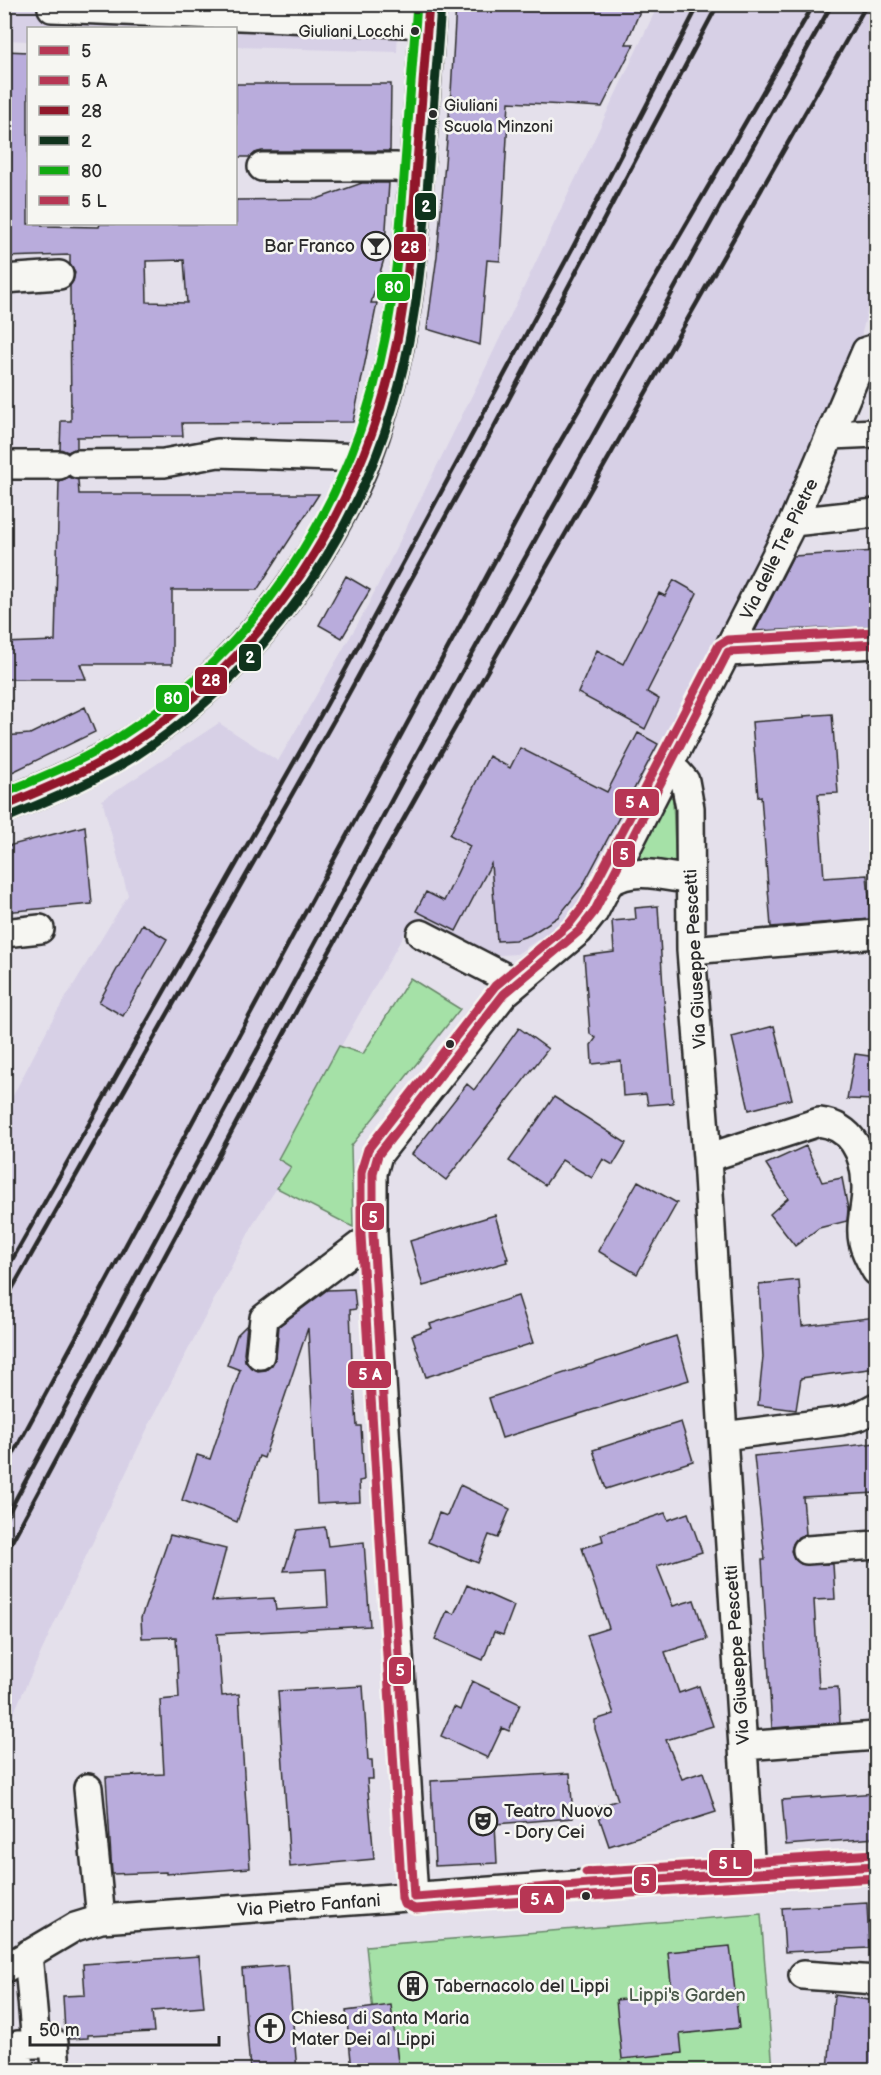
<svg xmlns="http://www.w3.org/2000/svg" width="881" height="2075" viewBox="0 0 881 2075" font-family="'Balsamiq Sans',sans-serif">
	<rect width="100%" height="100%" fill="#e4e0eb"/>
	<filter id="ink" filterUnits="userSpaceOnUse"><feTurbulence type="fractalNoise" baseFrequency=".0167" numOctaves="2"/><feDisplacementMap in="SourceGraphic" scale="12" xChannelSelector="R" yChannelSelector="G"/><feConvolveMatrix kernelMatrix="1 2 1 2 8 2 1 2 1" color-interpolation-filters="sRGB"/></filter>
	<g filter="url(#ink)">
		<path fill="#d7d0e6" d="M5 5H399L397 52 236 47V28H28V41L5 40Z
			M658 5H876V283L873 288 856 357 835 407 695 694 577 913 517 954 466 957 410 924 278 1158 291 1167 256 1219 150 1423 64 1602 5 1732V1111L51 1022 128 895 102 800 219 723 278 761 364 613 487 365Z"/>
		<path fill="#a5e1a7" stroke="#688669" stroke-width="1.5" d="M667 797H672L673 800 676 869 630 863Z
			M410 978 460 1009 351 1146 353 1227 277 1188 291 1167 278 1159 339 1046 363 1054Z
			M761 1914 773 2070H397L392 2024 374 2021 366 1946Z"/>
		<path fill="#b9acdc" stroke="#2b2b2b" stroke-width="1.5" fill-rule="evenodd" d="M456 4H643L626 44H634L602 107 509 102 500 261 487 260 480 345 427 329 437 256 451 93Z
			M4 51 28 52V224H42V226L99 227 100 224H236V200L317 199 362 183H389L384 259 371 303H377L353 422 182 423 183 436 77 437V448L68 452 60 449 61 421H71L70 285 73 281 75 273 70 265V255L4 257ZM184 260 187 303 147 302 146 261Z
			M236 84H391L390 151H262L255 153 251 157H236Z
			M69 477 78 480 79 494H319L257 590H172V664H80L86 679H4V643L55 641 59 481Z
			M876 551V626L755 631 793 556Z
			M346 576 370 590 342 638 319 625Z
			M674 580 697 593 647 692 659 699 645 729 578 693 597 650 623 664 659 593 665 596Z
			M85 707 95 732 4 776V736L30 734Z
			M832 714 838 793 818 794 824 878 867 875 871 919 771 927 761 796 758 797 752 722 804 718V716Z
			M638 733 658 744 582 887 558 917 530 935 515 940 497 941 491 864 456 931 416 911 426 892 444 901 470 846 450 835 489 756 510 768 520 748 607 792Z
			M85 826 92 904 4 912V847Z
			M658 906 663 988 673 1103 648 1105 646 1094 623 1096 621 1061 592 1064 591 1045 596 1038 590 1034 584 956 614 952 612 921 636 919 635 908Z
			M142 924 167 939 123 1016 99 1002Z
			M774 1026 792 1099 749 1110 732 1037Z
			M519 1028 548 1049 446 1180 412 1154 467 1084 474 1090Z
			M855 1054 876 1057V1100L847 1099Z
			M554 1097 626 1143 613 1165 603 1159 592 1178 562 1160 545 1185 509 1161Z
			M806 1146 822 1182 842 1178 848 1209 847 1221 819 1228 795 1246 770 1214 788 1198 766 1164Z
			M638 1181 677 1203 637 1274 598 1251Z
			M495 1215 508 1259H506L507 1262 423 1286 410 1241Z
			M799 1280 802 1326 876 1317V1368L801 1378 796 1410 758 1405 763 1357 759 1284Z
			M354 1289 356 1309 350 1310 352 1361H358L359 1381 354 1382 357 1426H361L364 1480 359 1481 360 1502 317 1504 308 1328 264 1458 259 1456 237 1522 182 1500 197 1455 210 1459 240 1370 227 1365 237 1335 247 1325 244 1353 245 1361 251 1368 258 1371 266 1370 272 1365 276 1357 279 1326 327 1290Z
			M518 1296 533 1343 426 1377 412 1335 432 1328 430 1324Z
			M676 1336 689 1380 502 1438 489 1398Z
			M681 1422 693 1461 606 1489 593 1450Z
			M876 1443V1493L803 1497 806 1534 798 1537 793 1544 791 1551 794 1558 801 1564H833L835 1599 814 1600 819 1688 838 1687 840 1723 772 1728 762 1560H765L754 1456Z
			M460 1485 510 1509 498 1538 489 1535 478 1563 428 1542 439 1513 447 1516Z
			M665 1513 668 1520 688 1513 702 1552 657 1566 673 1606 694 1600 707 1639 665 1652 679 1693 699 1686 713 1726 666 1740 682 1779 703 1772 716 1812 609 1846 596 1808 618 1800 595 1729V1720L614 1714 587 1635 609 1628 582 1548 603 1541 601 1534Z
			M325 1527 328 1546 364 1542 370 1626 217 1634 222 1696 239 1694 250 1868 166 1874V1872L112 1874 106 1777 164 1774 160 1700 179 1698 176 1637 142 1638 141 1618 170 1535 226 1549 212 1601 274 1598 276 1610 328 1607 326 1569 284 1571 297 1530Z
			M467 1585 514 1606 503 1635 494 1632 483 1660 435 1639 447 1611 454 1614Z
			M472 1681 520 1704 509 1731 502 1728 488 1758 441 1736 454 1707 460 1710Z
			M363 1686 368 1760H372L373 1779H367L374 1859 290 1867 278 1691Z
			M570 1773 573 1818 495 1824 497 1863 435 1866 431 1781Z
			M876 1793V1838L786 1845 782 1800Z
			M867 1903 869 1948 785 1952 782 1908Z
			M730 1946 739 2028 680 2034 682 2053 622 2059 616 2000 672 1994 668 1952Z
			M199 1956 204 2007 152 2011 154 2032 88 2035V2038L69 2039 65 2032 63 1996 85 1995 83 1964Z
			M288 1965 297 2070H250L242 1969Z
			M834 1995 876 2001 875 2070H828Z
			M391 2005 399 2070H352L346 2011Z"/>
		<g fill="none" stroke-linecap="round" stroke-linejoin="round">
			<g stroke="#2b2b2b" stroke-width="32">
				<path id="minor" d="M52 8 427 24
					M262 167H395L417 169
					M4 279 59 275
					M831 435 876 433
					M78 464 164 463 218 453 364 458
					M4 465H59
					M793 522 876 513
					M728 652 876 644
					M669 768 678 773 685 781 690 808 691 950 707 1158 723 1436 751 1873
					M609 883C633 866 663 876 690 880
					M4 933 40 929
					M421 934 516 983
					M691 950 876 934
					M707 1158 819 1122C853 1126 865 1155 866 1186 867 1205 859 1223 863 1242 865 1252 871 1262 876 1271
					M260 1355 264 1318 373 1235
					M723 1436 841 1421 859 1416 876 1407
					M807 1550 876 1545
					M743 1746 876 1736
					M88 1788 101 1919
					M414 1897 373 1235V1173L378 1155 504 994 579 931 594 912 793 522 866 351 876 348
					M28 1954 36 2044
					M4 1969 75 1927 101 1919 672 1878 876 1866
					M803 1975 876 1980
					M20 2070 18 2045 54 2043 56 2070"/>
			</g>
			<g stroke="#2b2b2b" stroke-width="38">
				<path id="major" d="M4 806C47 788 89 771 128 746 223 686 301 591 350 490 369 451 382 407 392 365 407 303 412 239 416 176 421 119 425 62 429 4"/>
			</g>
			<use href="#minor" stroke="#f6f6f2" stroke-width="27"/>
			<use href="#major" stroke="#fedd96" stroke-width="33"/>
			<path stroke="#2b2b2b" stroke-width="4.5" d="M4 1274 327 704 572 249 699 4
				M4 1303 338 713 476 461 718 4
				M4 1471 545 468 814 4
				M4 1521 417 753 832 4
				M4 1556 300 1004 435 763 867 4"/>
			<g stroke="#f6f6f2" stroke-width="14">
				<path id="bus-1" d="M728 652 876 644
					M414 1897 373 1235V1173L378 1155 504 994 579 931 594 912 728 652
					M414 1897 672 1878 876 1866"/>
			</g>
			<g stroke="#f6f6f2" stroke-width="14">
				<path id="bus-2" d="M875 632 727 640 719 645 584 905 570 923 495 986 368 1149 361 1172V1235L402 1898 404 1904 415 1909 673 1890 876 1878"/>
			</g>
			<g stroke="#f6f6f2" stroke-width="14">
				<path id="bus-3" d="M4 806C47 788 89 771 128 746 270 654 364 506 397 341 408 286 412 231 416 176 420 119 425 62 429 4"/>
			</g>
			<g stroke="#f6f6f2" stroke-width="14">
				<path id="bus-4" d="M9 817C51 799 95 782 134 757 278 663 377 509 409 341 420 287 424 233 428 178 432 121 437 63 441 5"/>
			</g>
			<g stroke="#f6f6f2" stroke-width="14">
				<path id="bus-5" d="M4 793C44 776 85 760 121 736 261 646 353 501 385 339 396 286 400 231 404 177 408 119 413 62 417 4"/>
			</g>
			<g stroke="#f6f6f2" stroke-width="14">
				<path id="bus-6" d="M586 1872 875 1854"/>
			</g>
			<use href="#bus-1" stroke="#b73654" stroke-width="9"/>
			<use href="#bus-2" stroke="#b73654" stroke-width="9"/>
			<use href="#bus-3" stroke="#91172a" stroke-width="9"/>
			<use href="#bus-4" stroke="#10331d" stroke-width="9"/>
			<use href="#bus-5" stroke="#1a1" stroke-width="9"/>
			<use href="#bus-6" stroke="#b73654" stroke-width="9"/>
		</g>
	</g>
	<defs>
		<g id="bar-ring" transform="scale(1.5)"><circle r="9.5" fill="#f6f6f2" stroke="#2b2b2b" stroke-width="1.5"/><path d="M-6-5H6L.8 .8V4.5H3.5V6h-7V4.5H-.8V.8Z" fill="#2b2b2b"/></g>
		<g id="theatre-ring" transform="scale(1.5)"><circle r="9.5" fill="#f6f6f2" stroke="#2b2b2b" stroke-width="1.5"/><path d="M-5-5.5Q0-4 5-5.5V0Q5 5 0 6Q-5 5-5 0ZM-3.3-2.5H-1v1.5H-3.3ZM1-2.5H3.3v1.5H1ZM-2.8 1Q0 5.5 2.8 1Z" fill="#2b2b2b"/></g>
		<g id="building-ring" transform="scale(1.5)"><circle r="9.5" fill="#f6f6f2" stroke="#2b2b2b" stroke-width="1.5"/><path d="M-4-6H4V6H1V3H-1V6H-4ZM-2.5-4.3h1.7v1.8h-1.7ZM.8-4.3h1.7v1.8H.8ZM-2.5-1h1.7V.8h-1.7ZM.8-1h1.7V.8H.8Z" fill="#2b2b2b"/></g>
		<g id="church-ring" transform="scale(1.5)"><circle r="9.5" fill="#f6f6f2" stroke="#2b2b2b" stroke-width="1.5"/><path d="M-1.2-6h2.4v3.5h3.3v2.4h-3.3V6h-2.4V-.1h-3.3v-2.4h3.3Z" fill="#2b2b2b"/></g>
	</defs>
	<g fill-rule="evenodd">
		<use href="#bar-ring" x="376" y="246"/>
		<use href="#theatre-ring" x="483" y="1821"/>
		<use href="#building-ring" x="413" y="1986"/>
		<use href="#church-ring" x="270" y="2028"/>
	</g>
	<g fill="#2b2b2b" stroke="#f6f6f2" stroke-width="2">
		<circle cx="415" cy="31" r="5"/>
		<circle cx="433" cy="114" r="5"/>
		<circle cx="450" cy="1044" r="5"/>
		<circle cx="586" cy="1896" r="5"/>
	</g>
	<g text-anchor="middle" stroke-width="5" stroke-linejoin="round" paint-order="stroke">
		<g font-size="16" fill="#2b2b2b" stroke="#f6f6f2" text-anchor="end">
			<text x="404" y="37">Giuliani Locchi</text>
			<text x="444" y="111" text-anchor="start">Giuliani<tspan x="444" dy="21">Scuola Minzoni</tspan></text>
		</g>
		<g font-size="18" fill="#2b2b2b" stroke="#f6f6f2" text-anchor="start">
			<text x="355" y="252" text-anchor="end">Bar Franco</text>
			<text x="504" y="1817">Teatro Nuovo<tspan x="504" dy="21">- Dory Cei</tspan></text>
			<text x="434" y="1992">Tabernacolo del Lippi</text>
			<text x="291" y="2024">Chiesa di Santa Maria<tspan x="291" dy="21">Mater Dei al Lippi</tspan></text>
		</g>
		<g font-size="18" fill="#2b2b2b" stroke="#f6f6f2">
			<text transform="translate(779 549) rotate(-64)" y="6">Via delle Tre Pietre</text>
			<text transform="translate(695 959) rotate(-93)" y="6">Via Giuseppe Pescetti</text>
			<text transform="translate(737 1655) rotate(-94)" y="6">Via Giuseppe Pescetti</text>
			<text transform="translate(309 1905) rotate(-4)" y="6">Via Pietro Fanfani</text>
		</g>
		<g font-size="18" fill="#4a584a" stroke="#f6f6f2">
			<text x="687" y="2001">Lippi's Garden</text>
		</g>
	</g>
	<g stroke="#f6f6f2" stroke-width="2">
		<rect x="414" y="192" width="23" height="29" rx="6" fill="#10331d"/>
		<rect x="393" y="233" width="34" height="29" rx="6" fill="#91172a"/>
		<rect x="376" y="273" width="35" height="29" rx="6" fill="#1a1"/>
		<rect x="238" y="643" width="24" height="29" rx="6" fill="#10331d"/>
		<rect x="194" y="666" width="34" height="29" rx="6" fill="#91172a"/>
		<rect x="155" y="684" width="35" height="29" rx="6" fill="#1a1"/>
		<rect x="614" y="788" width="46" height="29" rx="6" fill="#b73654"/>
		<rect x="612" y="840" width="24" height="28" rx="6" fill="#b73654"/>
		<rect x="361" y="1202" width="24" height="29" rx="6" fill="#b73654"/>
		<rect x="347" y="1360" width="45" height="29" rx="6" fill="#b73654"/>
		<rect x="388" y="1656" width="24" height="29" rx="6" fill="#b73654"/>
		<rect x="708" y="1849" width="45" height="28" rx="6" fill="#b73654"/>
		<rect x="633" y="1866" width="24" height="28" rx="6" fill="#b73654"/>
		<rect x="519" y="1885" width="46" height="29" rx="6" fill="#b73654"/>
	</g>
	<g font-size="16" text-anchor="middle" font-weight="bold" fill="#fff">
		<text x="426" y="212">2</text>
		<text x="410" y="253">28</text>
		<text x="394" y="293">80</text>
		<text x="250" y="663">2</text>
		<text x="211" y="686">28</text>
		<text x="173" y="704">80</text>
		<text x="637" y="808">5 A</text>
		<text x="624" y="860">5</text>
		<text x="373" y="1223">5</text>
		<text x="370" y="1380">5 A</text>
		<text x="400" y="1676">5</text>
		<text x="730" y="1869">5 L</text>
		<text x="645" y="1886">5</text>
		<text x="542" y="1905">5 A</text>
	</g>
	<rect width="881" height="2075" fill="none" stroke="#f6f6f2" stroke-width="24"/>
	<rect x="12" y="12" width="857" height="2051" fill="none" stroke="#2b2b2b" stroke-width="2" filter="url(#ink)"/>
	<rect x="27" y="27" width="210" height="198" fill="#f6f6f2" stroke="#a5a5a2" stroke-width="1.5"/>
	<rect x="39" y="46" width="30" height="9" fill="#b73654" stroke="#a5a5a2" stroke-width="1.5"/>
	<text x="81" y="57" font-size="18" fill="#2b2b2b">5</text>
	<rect x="39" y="76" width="30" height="9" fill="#b73654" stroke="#a5a5a2" stroke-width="1.5"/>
	<text x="81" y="87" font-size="18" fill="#2b2b2b">5 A</text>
	<rect x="39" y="106" width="30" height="9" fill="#91172a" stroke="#a5a5a2" stroke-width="1.5"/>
	<text x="81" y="117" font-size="18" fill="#2b2b2b">28</text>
	<rect x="39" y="136" width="30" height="9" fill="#10331d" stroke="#a5a5a2" stroke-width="1.5"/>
	<text x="81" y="147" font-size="18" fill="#2b2b2b">2</text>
	<rect x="39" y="166" width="30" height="9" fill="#11aa11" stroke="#a5a5a2" stroke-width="1.5"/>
	<text x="81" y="177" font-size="18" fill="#2b2b2b">80</text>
	<rect x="39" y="196" width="30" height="9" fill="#b73654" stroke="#a5a5a2" stroke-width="1.5"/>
	<text x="81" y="207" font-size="18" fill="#2b2b2b">5 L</text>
	<path d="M30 2036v9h189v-9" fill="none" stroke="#2b2b2b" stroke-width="3"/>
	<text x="39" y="2036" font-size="18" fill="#2b2b2b" stroke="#f6f6f2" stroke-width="4.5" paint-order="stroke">50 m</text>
</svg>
